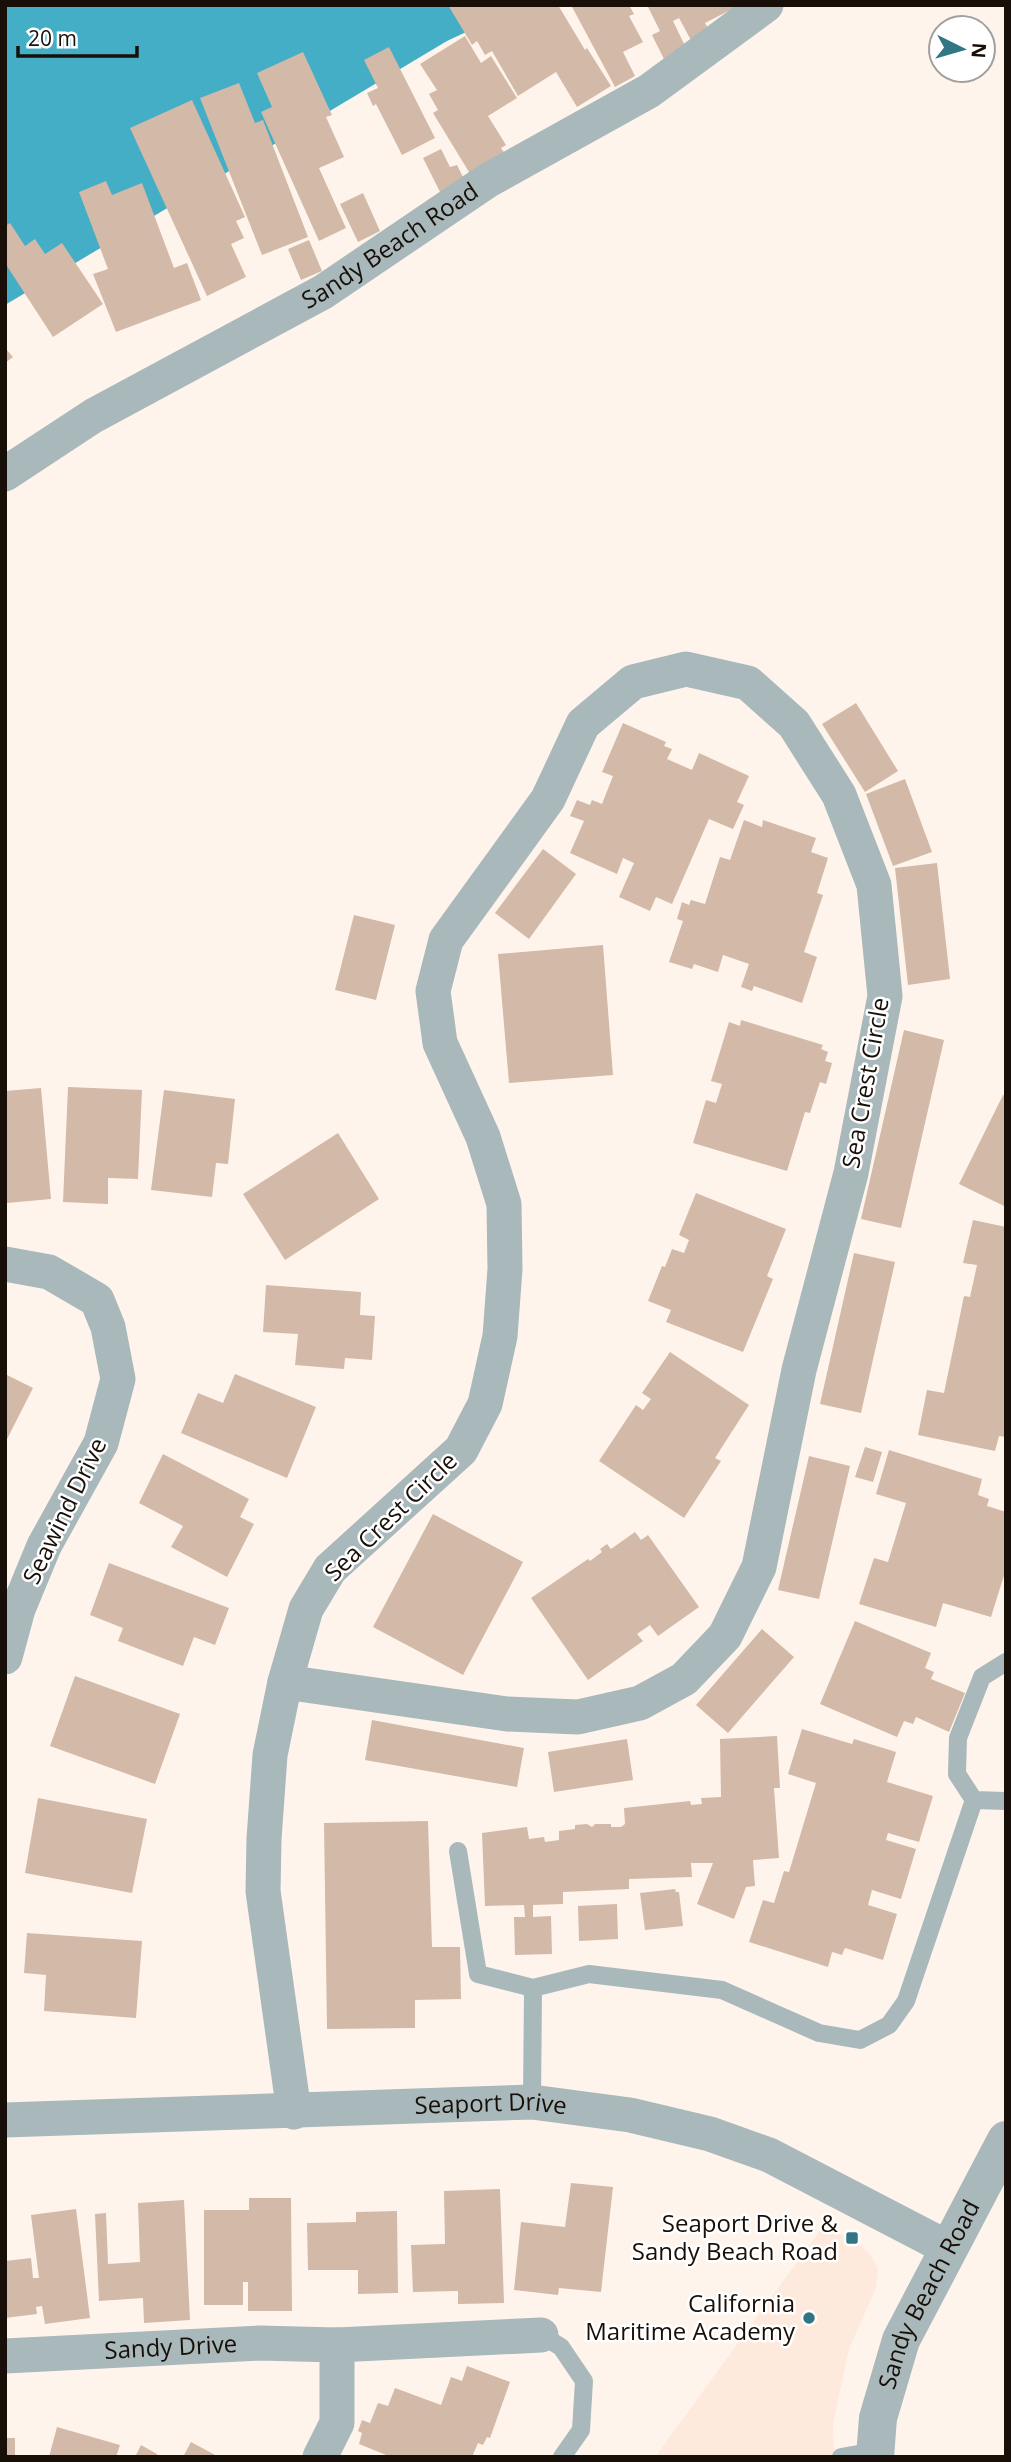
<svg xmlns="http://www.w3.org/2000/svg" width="1011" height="2462" viewBox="0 0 1011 2462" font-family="'Open Sans',sans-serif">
	<rect width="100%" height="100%" fill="#fff4ec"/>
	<path fill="#feeadc" d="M824 2225 857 2243 870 2254 878 2268 876 2288 849 2349 833 2425 834 2457H655Z"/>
	<path fill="#43aec6" d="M5 5H524L447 41 5 305Z"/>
	<path fill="#d3b9a7" d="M448 5H558L585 50 587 48 611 86 577 107 556 72 518 96 492 51 485 55 477 41 472 45Z
		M571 5H629L634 14 629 16 643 42 623 52 635 76 615 87Z
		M647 5H740L705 23 710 32 692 42 679 18 673 21 686 48 664 59 652 35 660 31Z
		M465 36 481 63 491 56 517 98 488 116 506 145 501 148 506 155 472 177 433 113 438 110 429 94 437 90 420 64Z
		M389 47 435 138 402 155 376 104 373 106 367 93 378 88 364 60Z
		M303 52 332 115 326 117 344 157 319 168 346 228 319 241 261 112 272 107 257 73Z
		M239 83 255 123 263 120 308 237 262 255 200 98Z
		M192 100 245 217 236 221 244 238 231 244 246 277 207 296 130 128Z
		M441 149 450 167 457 165 464 179 440 192 423 158Z
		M106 181 112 195 142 183 174 268 187 263 201 300 116 332 93 274 108 269 79 192Z
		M363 193 380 231 358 242 340 204Z
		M10 223 25 246 35 239 45 254 62 243 103 304 53 337 5 263V226Z
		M309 240 322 271 301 280 288 249Z
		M5 348 13 357 5 363Z
		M856 703 898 771 865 792 822 724Z
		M623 723 666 742 664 746 672 749 667 759 692 770 699 753 749 776 737 802 744 805 733 829 709 819 672 904 656 897 650 911 619 897 634 863 623 858 617 874 570 853 584 821 570 816 577 800 590 805 592 800 602 804 613 776 602 772Z
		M905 779 932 852 893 866 866 794Z
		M744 820 762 827 763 820 816 838 811 852 828 858 817 893 823 895 804 952 817 957 802 1003 754 986 752 991 741 987 749 964 723 955 718 972 694 964 692 969 669 962 683 921 677 919 682 902 689 905 691 900 705 904 720 857 730 860Z
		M543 849 576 874 529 939 495 913Z
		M937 863 950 979 908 985 895 868Z
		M354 915 395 925 376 1000 335 990Z
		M603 945 613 1075 509 1083 498 954Z
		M741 1020 823 1045 821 1049 828 1052 825 1061 832 1063 826 1084 820 1082 810 1113 805 1112 787 1171 693 1143 706 1100 716 1103 722 1084 711 1081 729 1022 740 1026Z
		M904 1030 944 1040 901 1228 861 1219Z
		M68 1087 142 1090 138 1179 108 1178V1204L63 1202Z
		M41 1088 51 1199 7 1203 5 1091Z
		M164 1090 235 1099 228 1164 216 1163 212 1197 151 1190Z
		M1003 1095 1006 1096V1207L959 1184Z
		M338 1133 379 1199 285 1260 243 1194Z
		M696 1193 786 1229 767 1276 773 1279 743 1352 666 1322 671 1310 648 1301 662 1266 665 1267 672 1249 684 1253 689 1240 679 1235Z
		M973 1220 1006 1227V1437L999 1436 995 1451 918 1435 927 1390 944 1393 964 1296 970 1297 977 1265 963 1263Z
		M854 1253 895 1262 861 1413 820 1404Z
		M266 1285 361 1292 360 1315 375 1316 372 1360 345 1358 344 1369 295 1365 298 1334 263 1332Z
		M670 1352 749 1405 715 1458 721 1461 684 1518 599 1461 636 1405 643 1410 651 1399 642 1393Z
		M5 1374 33 1388 5 1443Z
		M235 1374 316 1407 287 1478 181 1433 198 1393 223 1403Z
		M865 1447 882 1452 873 1482 855 1477Z
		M889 1450 982 1479 978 1495 989 1499 987 1506 1006 1512V1569L991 1617 943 1603 936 1627 859 1604 874 1558 888 1562 906 1503 876 1494Z
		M163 1454 249 1499 240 1517 254 1524 227 1577 171 1547 183 1526 139 1503Z
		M809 1456 850 1466 819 1599 778 1590Z
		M433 1514 523 1562 463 1675 373 1627Z
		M635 1532 641 1540 648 1535 699 1607 658 1636 650 1625 637 1634 643 1641 588 1680 531 1598 588 1559 590 1561 602 1552 600 1549 607 1544 611 1549Z
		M109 1563 229 1608 215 1645 194 1637 183 1666 118 1641 123 1628 90 1615Z
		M855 1621 931 1653 925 1668 934 1672 931 1679 965 1693 949 1732 916 1717 913 1724 904 1721 897 1737 820 1704Z
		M762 1629 794 1657 728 1733 696 1705Z
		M75 1676 180 1714 155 1784 50 1746Z
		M372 1720 524 1748 517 1787 365 1760Z
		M802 1729 852 1744 854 1739 896 1752 887 1782 933 1796 919 1842 888 1833 886 1840 916 1849 901 1899 872 1890 868 1905 897 1914 883 1960 845 1948 842 1955 832 1952 828 1967 749 1942 763 1900 774 1903 784 1871 789 1872 816 1783 788 1774Z
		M777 1736 780 1788H774L779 1858 753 1860 755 1886 746 1887 734 1919 697 1904 713 1863H691L692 1877 629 1879V1889L563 1892V1904L533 1905V1917L551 1916 552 1954 515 1955 514 1917H525L524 1905 485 1906 482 1833 527 1827 529 1839 544 1837 545 1842 559 1840V1831L575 1829V1825L587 1824 592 1827 595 1824H611V1827H621L625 1824 624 1808 690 1801 691 1805 702 1804 701 1798 721 1797 720 1739Z
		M627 1739 633 1780 554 1792 548 1752Z
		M38 1798 147 1819 132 1893 25 1873Z
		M428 1821 432 1947H460L461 1999 415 2000V2028L327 2029 324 1823Z
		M675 1889 676 1892H679L683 1926 645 1930 640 1893Z
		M617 1904 618 1939 579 1941 578 1906Z
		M27 1933 142 1941 136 2018 44 2011 46 1975 24 1973Z
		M571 2183 613 2187 601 2292 559 2288 558 2295 514 2290 521 2222 565 2227Z
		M500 2189 504 2303 458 2304V2291L413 2292 411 2245 445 2244 444 2191Z
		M249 2198H291L292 2311H248V2282H243V2305H204V2210H249Z
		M184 2200 190 2320 144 2323 143 2298 99 2301 95 2214 106 2213 108 2264 140 2262 138 2203Z
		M76 2209 90 2318 45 2324 42 2306 36 2307 37 2314 5 2318V2261L31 2258 33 2278H39L31 2215Z
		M397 2211 398 2293 358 2294V2270H308L307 2223 356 2222V2212Z
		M467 2366 510 2382 490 2438 487 2437 483 2445 478 2443 472 2457H391L359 2444 362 2433 358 2431 362 2420 370 2423 378 2403 388 2406 395 2388 441 2405 451 2377 462 2381Z
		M57 2427 120 2445 116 2457H49Z
		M5 2438H15V2457H5Z
		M191 2442 219 2457H183Z
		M141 2445 157 2454 156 2457H135Z"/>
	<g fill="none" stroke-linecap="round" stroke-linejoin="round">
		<path stroke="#a8b8bb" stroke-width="18" d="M1006 1662 982 1677 958 1738 957 1774 974 1800 1006 1801
			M458 1851 478 1974 533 1988 589 1974 722 1990 819 2033 860 2040 889 2025 906 2001 974 1800
			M532 2102 533 1988
			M541 2335 561 2347 584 2381 581 2430 562 2457
			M841 2457 875 2451"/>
		<g stroke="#a8b8bb" stroke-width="35">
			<path id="s1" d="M5 474 93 416 323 292 487 181 649 91 766 5"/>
			<path d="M686 669 748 683 794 724 839 795 874 885 885 996 851 1173 799 1370 759 1567 725 1636 684 1679 640 1703 578 1717 507 1714 285 1682 306 1609 330 1569 461 1450 485 1404 500 1336 505 1269 504 1204 483 1137 440 1043 433 991 446 940 548 799 583 724 633 682Z"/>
			<path d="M5 1264 49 1272 97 1300 108 1327 118 1379 101 1443 44 1546 18 1609 5 1657"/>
			<path d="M285 1682 270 1755 264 1839 263 1891 294 2112"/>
			<path id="s2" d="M5 2120 532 2102 630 2115 710 2134 769 2155 948 2248"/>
			<path id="s3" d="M5 2356 259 2343 337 2345 541 2335"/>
			<path d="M320 2457 337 2423V2345"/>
		</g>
		<path stroke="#a8b8bb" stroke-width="38" id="s4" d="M875 2457 878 2418 901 2340 1006 2140"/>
	</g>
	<g fill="#327686" stroke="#fff" stroke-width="2.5">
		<rect x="845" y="2231" width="14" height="14" rx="3.5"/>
		<circle cx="809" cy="2318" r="7"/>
	</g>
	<g text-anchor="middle" stroke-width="5" stroke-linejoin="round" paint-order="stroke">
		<g font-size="24" fill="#180f08" stroke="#fff">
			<text dy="8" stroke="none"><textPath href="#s1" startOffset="448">Sandy Beach Road</textPath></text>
			<text transform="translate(866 1083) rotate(-80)" y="8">Sea Crest Circle</text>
			<text transform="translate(65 1511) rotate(-64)" y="8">Seawind Drive</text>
			<text transform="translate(391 1517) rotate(-44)" y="8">Sea Crest Circle</text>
			<text dy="8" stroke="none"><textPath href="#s2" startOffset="486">Seaport Drive</textPath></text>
			<text dy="8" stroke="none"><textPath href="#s4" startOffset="173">Sandy Beach Road</textPath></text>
			<text dy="8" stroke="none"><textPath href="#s3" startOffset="166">Sandy Drive</textPath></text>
		</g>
		<g font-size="24" fill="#180f08" stroke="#fff" text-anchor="end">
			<text x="838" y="2232">Seaport Drive &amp;<tspan x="838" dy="28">Sandy Beach Road</tspan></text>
			<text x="795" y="2312">California<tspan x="795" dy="28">Maritime Academy</tspan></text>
		</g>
	</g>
	<rect width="1011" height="2462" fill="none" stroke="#180f08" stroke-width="14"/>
	<g transform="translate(962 49) rotate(95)"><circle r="33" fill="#ffffff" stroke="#a39f9c" stroke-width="2"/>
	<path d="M0-5L12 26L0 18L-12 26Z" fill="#327686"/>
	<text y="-10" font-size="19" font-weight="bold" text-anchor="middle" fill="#180f08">N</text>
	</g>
	<path d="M18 46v10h119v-10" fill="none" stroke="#180f08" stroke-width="3.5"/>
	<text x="28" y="46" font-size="21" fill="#180f08" stroke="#ffffff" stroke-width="5" paint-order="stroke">20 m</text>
</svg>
